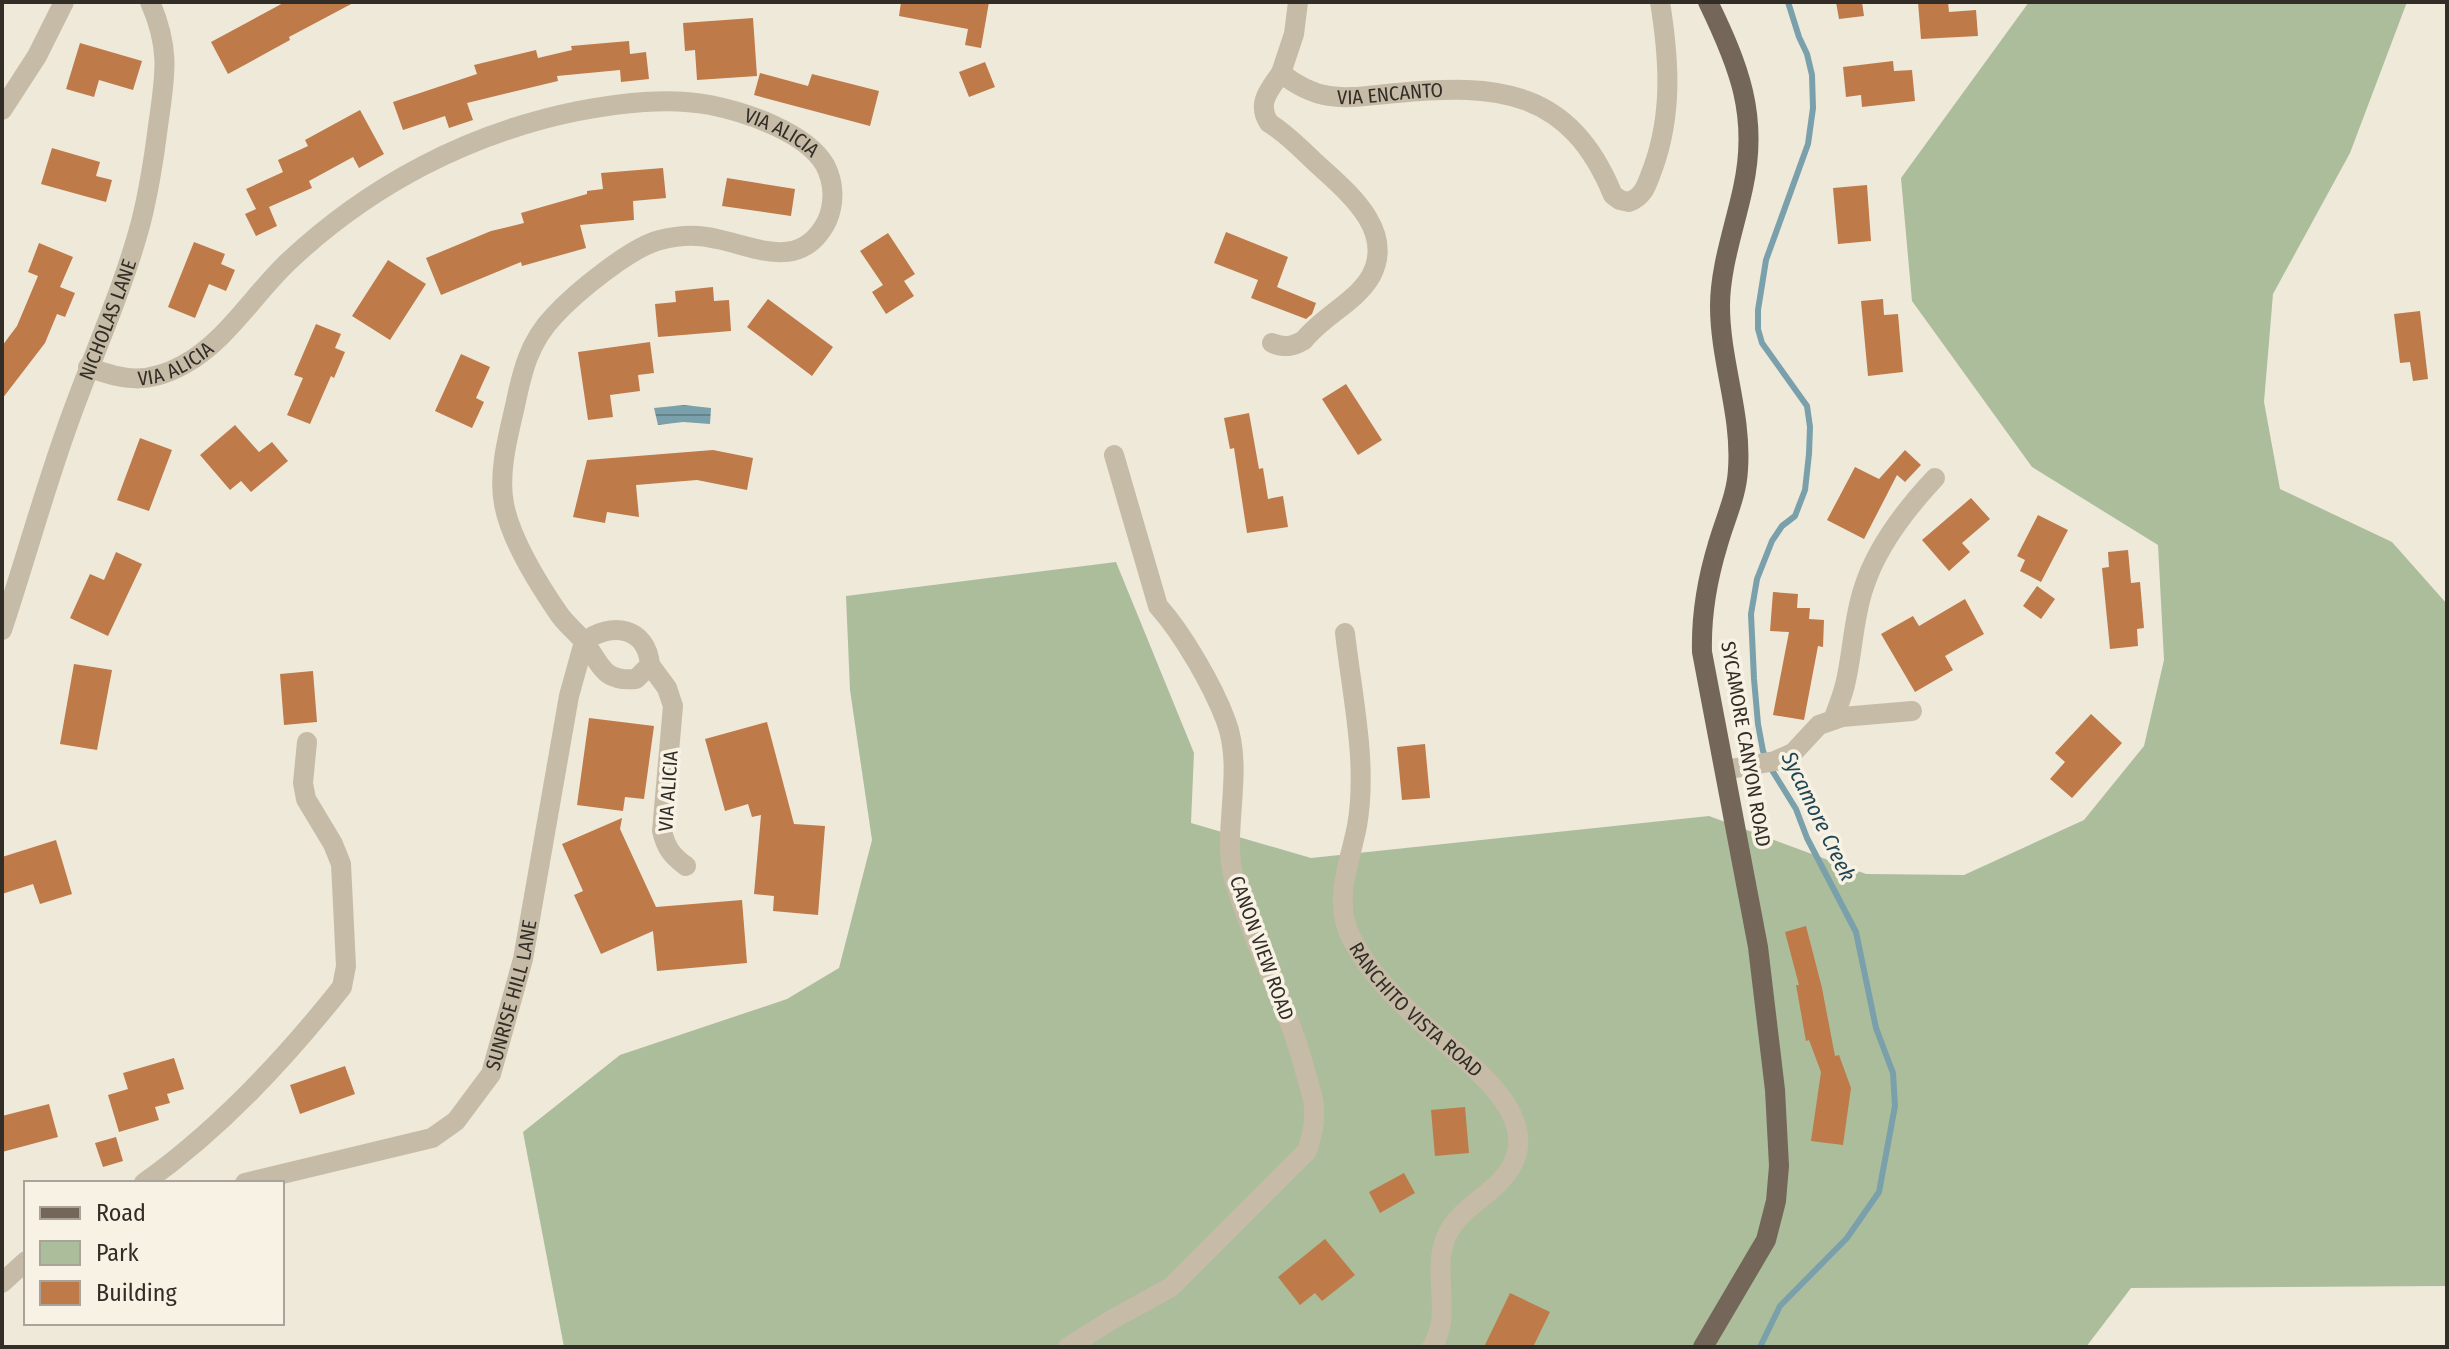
<svg xmlns="http://www.w3.org/2000/svg" width="2449" height="1349" viewBox="0 0 2449 1349" font-family="'Fira Sans Condensed',sans-serif">
	<defs>
		<pattern id="water-rules" width="6" height="5" patternUnits="userSpaceOnUse" patternTransform="scale(2)"><rect width="6" height="5" fill="#7aa0ab"/><path d="M0 2.5h6" fill="none" stroke="#65838b"/></pattern>
	</defs>
	<rect width="100%" height="100%" fill="#efe9da"/>
	<path fill="#acbd9b" d="M2029 2H2407L2350 153 2273 294 2264 402 2280 489 2392 542 2447 604V1286L2131 1288 2086 1347H564L523 1132 620 1055 787 999 839 968 872 840 850 690 846 596 1116 562 1194 753 1191 823 1311 858 1709 816 1866 874 1964 875 2084 820 2144 746 2164 660 2158 545 2032 467 1912 301 1901 178Z"/>
	<path fill="url(#water-rules)" d="M684 405 711 408 710 424 683 422 658 425 654 408Z"/>
	<g fill="none" stroke-linecap="round" stroke-linejoin="round">
		<path stroke="#7aa0ab" stroke-width="6" d="M1760 1347 1780 1306 1847 1238 1879 1192 1895 1106 1893 1073 1876 1028 1856 932 1807 838 1796 809 1770 767 1763 751 1758 724 1754 679 1751 614 1757 579 1772 541 1782 526 1795 516 1805 490 1809 454 1810 427 1807 406 1762 343 1758 329V310L1766 260 1808 144 1813 108 1812 75 1807 54 1799 37 1788 2"/>
	</g>
	<path fill="#be7a49" d="M285 2H355L289 37 290 40 228 74 211 42Z
		M901 2H989L981 48 965 45 968 29 899 16Z
		M1836 2H1862L1864 16 1839 19Z
		M1918 2H1948L1949 12 1976 10 1978 36 1921 39Z
		M753 18 757 76 697 80 695 50 685 51 683 23Z
		M629 41 630 54 646 52 649 79 621 82 620 70 557 76 558 81 467 103 473 120 449 128 445 116 403 130 393 102 477 74 474 65 536 50 538 58 572 50 571 46Z
		M80 43 142 61 133 90 99 80 94 97 66 89Z
		M1893 61 1894 71 1912 70 1915 101 1862 107 1861 95 1846 97 1843 67Z
		M985 62 995 87 969 97 959 72Z
		M760 73 808 86 812 74 879 91 870 126 754 95Z
		M360 110 384 154 359 168 353 157 309 181 312 188 269 207 277 226 256 236 245 214 256 209 246 189 283 172 278 160 308 146 305 140Z
		M52 148 100 162 96 176 112 180 106 202 41 184Z
		M663 168 666 198 633 201 634 220 580 225 586 248 522 266 521 262 441 295 426 258 491 231 524 223 521 213 587 194V191L603 189 601 173Z
		M727 178 795 189 791 216 722 206Z
		M1867 185 1871 241 1838 244 1833 188Z
		M1226 232 1288 257 1277 287 1316 303 1312 314 1306 319 1251 298 1258 280 1214 263Z
		M888 233 915 274 904 281 914 296 886 314 872 292 883 285 860 251Z
		M194 242 225 254 221 264 235 270 226 291 209 284 195 318 168 307Z
		M39 243 73 257 60 287 75 293 65 317 57 314 45 343 2 399V346L17 326 38 276 28 272Z
		M388 260 426 284 390 340 352 316Z
		M713 287 714 301 729 300 731 331 658 337 655 304 676 302 675 291Z
		M768 299 833 347 812 376 747 327Z
		M1883 299 1884 315 1898 314 1903 372 1868 376 1861 301Z
		M2420 311 2428 379 2413 381 2410 362 2400 363 2394 314Z
		M316 324 341 334 335 348 345 352 334 378 331 376 310 424 287 415 303 378 294 375Z
		M650 342 654 373 638 375 640 391 610 395 613 417 588 420 578 352Z
		M461 354 490 367 476 398 484 402 472 428 435 411Z
		M1346 384 1382 440 1358 455 1322 399Z
		M1249 413 1259 469 1263 468 1268 499 1283 496 1288 527 1247 533 1234 448 1230 449 1224 418Z
		M235 425 259 452 272 442 288 461 251 492 241 481 230 490 200 455Z
		M140 438 172 450 149 511 117 500Z
		M713 450 753 458 747 490 697 480 636 485 639 517 607 512 605 523 573 517 587 460Z
		M1905 450 1921 465 1905 482 1897 475 1864 539 1827 520 1855 467 1879 479Z
		M1971 498 1990 519 1962 543 1970 552 1949 571 1922 540Z
		M2038 515 2068 530 2041 582 2020 571 2025 560 2017 556Z
		M2128 550 2131 583 2140 582 2144 628 2137 629 2138 646 2110 649 2102 568 2109 567 2108 552Z
		M116 552 142 564 108 636 70 618 90 574 104 580Z
		M2037 586 2055 599 2041 619 2023 606Z
		M1773 592 1798 594 1797 608H1810L1809 619 1824 620 1823 647 1818 646 1804 720 1773 715 1789 632 1770 631Z
		M1965 599 1984 634 1945 656 1953 670 1915 692 1881 634 1913 616 1919 626Z
		M74 664 112 670 97 750 60 744Z
		M313 671 317 722 284 725 280 674Z
		M2091 714 2122 743 2072 798 2050 779 2065 762 2055 753Z
		M589 718 654 726 644 799 625 797 623 811 577 805Z
		M767 722 794 824 825 826 818 915 773 911 774 896 754 894 761 815 752 817 748 804 725 811 705 739Z
		M1425 744 1430 798 1402 800 1397 747Z
		M622 818 620 829 656 907 742 900 747 963 657 971 653 931 601 954 574 895 583 891 562 844Z
		M56 840 72 894 40 904 33 884 2 894V857Z
		M1806 926 1822 988 1835 1056 1839 1055 1851 1088 1843 1145 1811 1141 1821 1072 1809 1040 1806 1041 1796 985H1799L1785 932Z
		M174 1058 184 1089 167 1094 170 1103 155 1107 159 1120 119 1132 108 1095 128 1089 123 1073Z
		M345 1066 355 1094 300 1114 290 1085Z
		M49 1104 58 1137 2 1152V1116Z
		M1465 1107 1469 1153 1435 1156 1431 1110Z
		M116 1137 123 1161 103 1167 95 1143Z
		M1404 1173 1415 1193 1380 1213 1369 1192Z
		M1325 1239 1355 1275 1322 1301 1315 1293 1300 1305 1278 1277Z
		M1510 1293 1550 1312 1533 1347H1484Z"/>
	<g fill="none" stroke-linecap="round" stroke-linejoin="round">
		<g stroke="#c6bba6" stroke-width="20">
			<path d="M1281 73 1294 34 1298 2"/>
			<path d="M2 110 37 56 64 2"/>
			<path id="s1" d="M1272 343C1285 348 1292 347 1304 340 1323 316 1356 302 1371 276 1396 229 1345 190 1316 163 1301 149 1286 133 1269 123 1256 103 1270 89 1281 73 1322 106 1349 97 1397 93 1499 83 1570 90 1613 195L1620 200 1629 202C1645 196 1647 183 1653 168 1673 113 1669 58 1660 2"/>
			<path id="s2" d="M88 367C124 381 148 384 183 365 227 341 253 295 289 261 370 185 469 133 578 111 621 103 667 97 710 105 745 112 806 132 825 165 834 182 835 203 827 221 801 272 757 247 717 239 698 234 679 235 660 240 631 247 575 293 554 316 529 342 522 372 515 406 508 436 498 473 504 504 510 538 539 585 559 614 565 623 574 630 581 638 601 661 599 682 636 679L650 665C647 627 611 621 584 642"/>
			<path id="s3" d="M2 630C24 564 42 498 65 433 89 363 122 294 141 222 149 190 154 158 158 126 165 76 171 50 150 2"/>
			<path id="s4" d="M1345 633C1352 696 1368 764 1357 826 1350 862 1334 898 1349 933 1364 966 1391 994 1417 1018 1450 1051 1536 1103 1515 1159 1502 1192 1461 1204 1447 1235 1430 1271 1454 1312 1432 1347"/>
			<path d="M650 665 667 688 673 706 662 831C666 848 672 856 686 866"/>
			<path d="M1833 720C1837 709 1842 697 1845 685 1853 653 1853 618 1864 587 1877 546 1906 509 1935 478"/>
			<path d="M1725 770 1775 761 1793 753 1819 725 1842 717 1912 711"/>
			<path d="M144 1183C220 1129 284 1060 342 987L346 966 341 864 333 844 306 799 303 783 307 742"/>
			<path id="s5" d="M245 1183 432 1138 456 1121 491 1074 523 959 569 696 584 642"/>
			<path d="M2 1283 26 1261"/>
			<path d="M1068 1347 1113 1319 1171 1287 1307 1151C1312 1137 1315 1124 1314 1109 1314 1098 1309 1085 1306 1074 1289 1007 1253 945 1234 879 1221 831 1245 771 1226 721 1213 686 1183 634 1158 606L1114 455"/>
		</g>
		<path stroke="#746759" stroke-width="20" d="M1703 1347 1766 1240 1776 1201 1779 1166 1775 1090 1758 947 1702 652C1701 614 1707 580 1718 544 1725 519 1737 495 1738 469 1742 414 1720 361 1720 306 1720 267 1735 226 1743 188 1759 116 1739 66 1708 2"/>
	</g>
	<g text-anchor="middle" stroke-width="7" stroke-linejoin="round" paint-order="stroke">
		<g font-size="20" fill="#332d27" stroke="#f8f2e5">
			<text dy="7" stroke="none"><textPath href="#s1" startOffset="496">VIA ENCANTO</textPath></text>
			<text dy="7" stroke="none"><textPath href="#s2" startOffset="788">VIA ALICIA</textPath></text>
			<text dy="7" stroke="none"><textPath href="#s3" startOffset="328">NICHOLAS LANE</textPath></text>
			<text dy="7" stroke="none"><textPath href="#s2" startOffset="92">VIA ALICIA</textPath></text>
			<text transform="translate(1746 744) rotate(80)" y="7">SYCAMORE CANYON ROAD</text>
			<text transform="translate(668 791) rotate(-86)" y="7">VIA ALICIA</text>
			<text transform="translate(1262 948) rotate(70)" y="7">CANON VIEW ROAD</text>
			<text dy="7" stroke="none"><textPath href="#s5" startOffset="362">SUNRISE HILL LANE</textPath></text>
			<text dy="7" stroke="none"><textPath href="#s4" startOffset="406">RANCHITO VISTA ROAD</textPath></text>
		</g>
		<g font-size="22" font-style="italic" fill="#1f4652" stroke="#f8f2e5">
			<text transform="translate(1819 816) rotate(64)" y="8">Sycamore Creek</text>
		</g>
	</g>
	<rect width="2449" height="1349" fill="none" stroke="#332d27" stroke-width="8"/>
	<rect x="24" y="1181" width="260" height="144" fill="#f8f2e5" stroke="#a9a399" stroke-width="2"/>
	<rect x="40" y="1207" width="40" height="12" fill="#746759" stroke="#a9a399" stroke-width="2"/>
	<text x="96" y="1221" font-size="24" fill="#332d27">Road</text>
	<rect x="40" y="1241" width="40" height="24" fill="#acbd9b" stroke="#a9a399" stroke-width="2"/>
	<text x="96" y="1261" font-size="24" fill="#332d27">Park</text>
	<rect x="40" y="1281" width="40" height="24" fill="#be7a49" stroke="#a9a399" stroke-width="2"/>
	<text x="96" y="1301" font-size="24" fill="#332d27">Building</text>
</svg>
